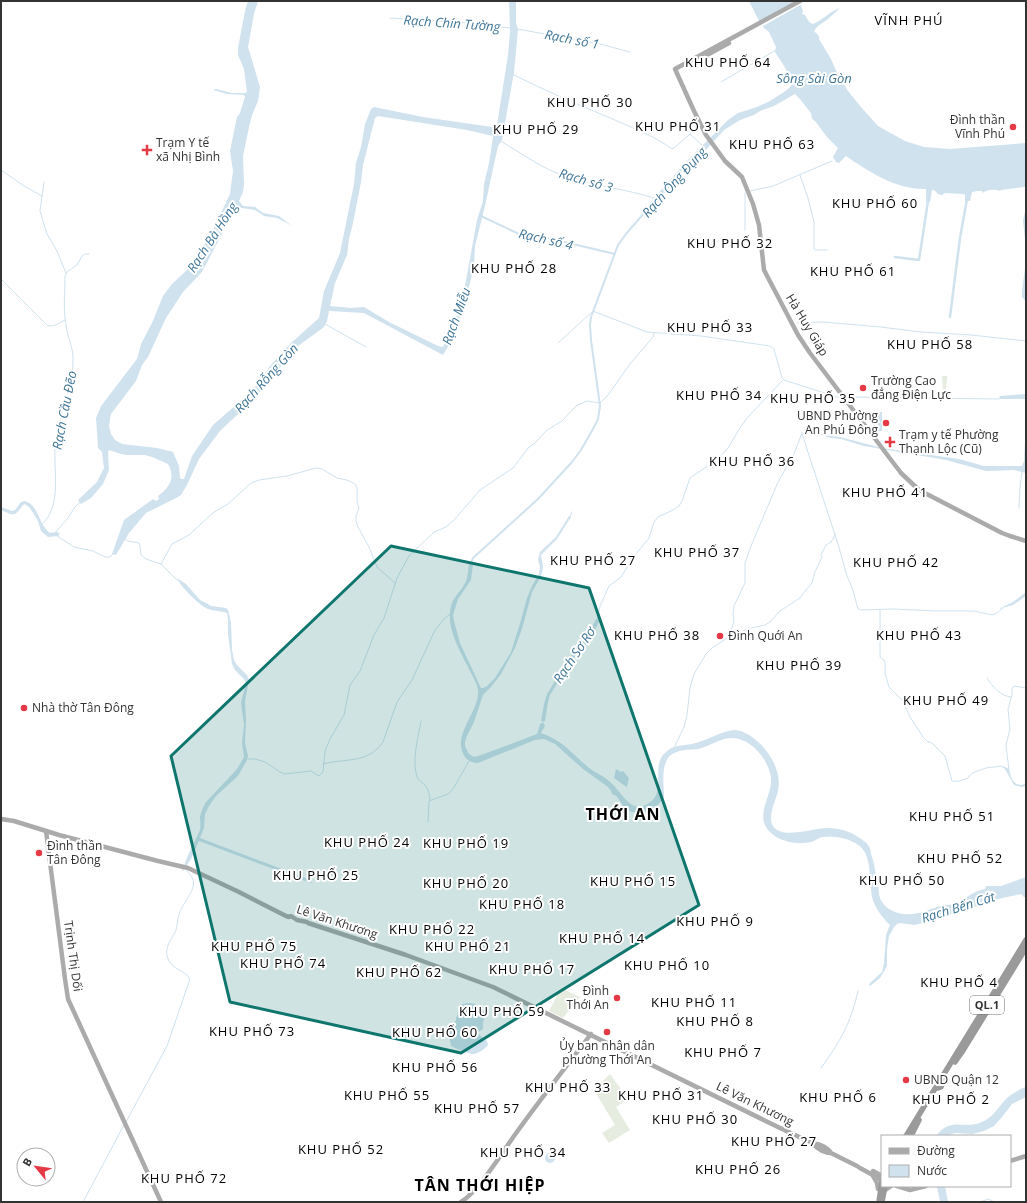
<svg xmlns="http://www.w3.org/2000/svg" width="1027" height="1203" viewBox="0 0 1027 1203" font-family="'Open Sans',sans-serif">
	<rect width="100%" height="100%" fill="#fff"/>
	<path fill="#e6ecdf" d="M942 376H947L946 392H943Z
		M561 988 580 997 563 1018 549 1011Z
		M610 1074 628 1099 616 1107 630 1130 609 1143 602 1133 615 1125 594 1090Z"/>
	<path fill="#cfe2ee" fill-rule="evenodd" d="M248 1H258L254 14 248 47 260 87 258 101 252 115 249 127 243 156 244 184 243 192 239 201 243 206 255 207 263 213 279 216 291 225 277 218 264 216 255 210 242 208H237L224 230 202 272 183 292 166 318 148 357 142 365 136 381 111 414 109 426 111 434 115 440 122 444 157 448 173 452 179 466 180 478 182 479H184L192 456 213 425 253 390 270 366 291 343 319 318 324 291 340 253 354 184 356 163 361 147 365 124 371 109 374 107 423 117 492 127H496L497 125 508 55 510 32 509 1H516V23L518 29 514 72 502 140 498 146 485 206 475 246 474 266 469 287 464 307 449 345 443 355 364 313 329 311 327 321 324 327 298 346 254 399 220 431 199 459 187 485 181 495 176 498 146 513 129 533 116 555 112 554 124 520 153 499 156 501 159 499 158 496C169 488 176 478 168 464L152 457 145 455H127L121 454 109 450 108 452 109 470 103 484 91 498 81 504 78 500 97 482 104 468 102 452 98 448 96 418 99 411 101 406 137 359 141 344 152 323 163 296 172 284 187 270 210 236 230 194 233 171 230 151 237 117 240 113 245 97 244 95 227 94 213 90 216 89 232 93H245L247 92 244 69 238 55V48L245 11ZM378 116 467 130 493 136V137L489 163 484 184 483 201 477 220 465 286 460 305 453 326 443 347 438 346 389 322 364 307 351 308 330 306 335 283 347 255 349 239 353 223 361 182 363 165 375 118Z
		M749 1H799L803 11 802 14 805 15 809 22 813 24C823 20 830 11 840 8L828 19 818 26 814 31 819 36V39L831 59 838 75 848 91 861 107 878 126 905 141 924 147 950 149 1026 143V194L1025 187H1024L1001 190 1000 191C995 189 987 189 983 193L982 191H977L972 192 970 201H965V195L963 194 945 193 942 195 938 194 934 190H932L930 202H926V189C897 190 869 172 846 156L839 163 836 162 833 157 838 148 827 137 815 121 812 119 811 113 799 98 795 94 774 106 760 111 754 115 740 120 724 130 705 151 689 166 652 207 648 205 686 162 728 120 738 113 757 107 770 101 787 90 791 86C791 73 781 62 775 52L776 47 769 32 764 28 759 21Z
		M1026 206V249L1023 221Z
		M1026 260V302L1022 297V291Z
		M1026 394V399H999L1000 396Z
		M878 412H882V431H877Z
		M1026 420V473L1014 470 986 471 946 460 864 446 841 439 831 438 808 431 804 432V430H807L830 436 840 437 882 448 959 459 984 466H1022L1024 461Z
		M25 501C39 505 39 526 50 533L57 532 60 534 58 536 48 537 41 531 38 521 30 508 25 504 23 505C14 517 15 516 1 510V507L12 511 15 510 21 502Z
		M569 516 571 517 557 539 541 555 543 566 542 573 539 580 532 592 522 629 515 648 501 674 491 687 483 695 474 722 467 736 465 742V746L469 754 474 757 481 755 537 734 540 724 542 723 543 721H541L544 704 547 694 569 658 587 637 596 619 599 620V622L589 641 578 653 565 670 550 695 548 702 545 721 543 722 545 726 541 733C564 741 571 753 588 767 595 773 603 775 610 782 618 788 627 805 636 806 640 807 645 806 649 803 666 792 652 769 663 755 666 752 670 748 674 747 681 745 689 745 696 743 708 740 722 731 734 730 737 730 741 731 743 732 764 741 783 768 778 791 776 800 767 817 773 826 782 840 813 828 827 828 837 828 850 831 858 837 861 839 866 842 868 845 870 847 871 851 871 854 875 865 876 876 878 886 879 891 879 898 882 902 885 907 890 910 895 912 912 918 924 911 940 906 945 905 950 905 956 903 966 898 974 891 985 889L986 886H1001L1026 877V897H1024L1021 894 1002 898 968 909 915 925 900 923 897 924 894 927 889 936 887 949V966L880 978 870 986 869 984 882 972 884 963 886 935 890 925C883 918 878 912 874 903 867 885 875 855 857 844 848 838 833 835 822 837 818 838 815 841 811 842 799 845 780 842 771 833 754 817 770 800 771 782 772 763 752 738 732 738 720 738 710 746 698 749 691 750 684 749 677 752 659 757 664 782 664 797 658 809 636 819 625 808 620 803 619 796 612 794L611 791 608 787 583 769 555 744 544 739 535 740 478 763C473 763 468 761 465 757 451 737 477 714 478 694 479 687 474 679 471 673 463 656 448 633 450 613 451 597 460 594 466 581 468 576 468 569 469 563L473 564 471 580 458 599 453 615 454 621 460 643 481 688H483L487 686 495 678 511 652 521 620 527 598 532 586 539 574 540 567 538 560 540 552 556 537Z
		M177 578 186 584 200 600 206 603 211 606 226 608 228 610 231 622 232 650 234 660 237 665 247 675 249 680 245 701 246 720 245 743 248 756 247 760 238 776 216 796 209 806 205 814 204 828 200 838 311 880 312 881 311 883 199 841 191 859 183 871 182 870C185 864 186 859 189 853 192 845 197 838 200 830 201 825 200 821 200 817 201 812 203 807 206 802L237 769 244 757 242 743 244 725 241 703 246 683 244 679 235 670 232 664 228 634V619L227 613C221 611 214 611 208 609 200 606 179 585 177 578Z
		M1026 592V596L1013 605 998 609 1013 602Z
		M1003 766 1009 769C1011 778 1013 785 1022 785L1026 783V786L1022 787 1014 785 1005 769 1002 767Z
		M616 769 621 772 623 771 629 778 627 787 625 786 614 778Z
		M469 1003 475 1004 486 1012 483 1023V1029L477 1033 487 1041 488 1045C485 1049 479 1053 474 1054 470 1055 455 1048 451 1046 448 1030 447 1035 456 1020V1018L462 1004Z
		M1026 1087V1097L1012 1104 1002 1117 994 1126 984 1131 972 1134 956 1133 951 1134 947 1136H936C951 1116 964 1130 982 1122 992 1118 998 1108 1005 1100 1010 1095 1019 1089 1026 1087Z
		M545 1158a5 5 0 1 1 10 0a5 5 0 1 1-10 0Z
		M937 1186H945L948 1202H940Z"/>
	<path fill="#fff" d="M801 1 802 4 761 27 758 22Z"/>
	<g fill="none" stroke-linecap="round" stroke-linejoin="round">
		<path stroke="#cfe2ee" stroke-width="1" d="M390 18 467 23 510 28
			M517 29 600 44 630 52
			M512 74C544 90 576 104 608 117 628 126 655 136 672 149L674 148 690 134 703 146
			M721 82 776 50
			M501 141C522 154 543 169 567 177 594 186 626 189 654 198
			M1 170 24 186 42 196
			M800 175 808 198 814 222V249L816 250H827
			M44 182 40 211 47 234 57 251 66 273
			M750 191 773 186 832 161
			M745 230V193
			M1 279 47 325C53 328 59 323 65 320
			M797 323 823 322 881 327 921 332 971 335 1026 341
			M325 324 366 347
			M558 343 593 311 647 332 701 336 770 346 774 349 782 378 784 380 837 397H841
			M847 397 999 399
			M802 433 806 446 838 544 847 576 852 587 858 609 861 610 893 609 937 611H974L992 615 997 613 1003 608
			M1019 508 1020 487 1022 472
			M570 517 572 512
			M42 524C51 517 54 504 55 494 57 475 53 457 56 439 60 411 74 386 73 358 73 347 67 336 66 325 63 310 65 292 65 276L67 272 77 265 82 256 85 254H89
			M55 533 67 519 75 507 80 502
			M57 536 74 547 93 551 105 557H110L114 553
			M124 538 128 541 139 543 140 546 141 555 146 559 161 564 177 580
			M161 564 172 544 189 535 214 512 228 504 251 483 259 480 287 476 316 468 322 469 337 478 347 480 355 484 357 487V502L359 508 356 516V521L358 527 369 547 377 567 395 583
			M880 610V657L885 661V673L889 687 903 701 910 717 923 737 927 741 932 743 945 756 952 781H959L968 778 972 773 986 768 1002 766
			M597 620 600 606 609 586 621 577 635 555 649 538 654 522 658 517 673 510 679 506 682 501 690 478 718 459 728 448 740 428 747 418 783 380
			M730 637 747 629 765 625 770 622 780 611 800 598 806 590 812 583 815 572 822 557 821 555 826 545 832 541 835 535
			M987 678C992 686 1000 696 1011 697
			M421 721C418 737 411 764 418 779 427 786 429 789 430 800
			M674 748 684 727 687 715 690 688 694 674 706 654 712 648 730 636 734 621 733 614 734 606 745 583V563L751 546 778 482 794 454 802 433
			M248 759H255L265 762 280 772 285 774 311 771 319 776 323 772 325 751 330 739 344 715 350 685 360 671 374 635 384 618 397 578 409 556 434 532 446 527 454 520 480 490 513 468 529 447 535 443 547 430 562 421 576 406 587 401 600 403 608 395 630 364 653 337 654 333
			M323 764C345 758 368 764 383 742L397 702 412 680 435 630 444 619 450 614
			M1009 770 1006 745 1010 729 1008 709 1012 695V688L1015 686 1026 688
			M428 822 429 801 448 794 453 789 469 761
			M821 1068C840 1042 851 1023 858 991
			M126 1122 167 1046 190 979C185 969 171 971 167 956 165 946 172 939 176 930 178 924 177 918 180 912 185 898 203 885 187 871V869
			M83 1202 124 1125
			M967 1202H973
			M979 1202 989 1199 994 1202"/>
		<path stroke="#cfe2ee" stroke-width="2" d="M481 216 519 234 539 236 615 254
			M471 563 473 558 538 499 572 462 581 450 593 429 598 419 600 406 591 340 590 325 591 317 618 245 626 234 651 205"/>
		<path stroke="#cfe2ee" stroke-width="2.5" d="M895 257 919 260 928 201
			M950 317 960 238 967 199"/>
		<path stroke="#ababab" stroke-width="4.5" d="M800 1 675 69 694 111 706 135 725 161 742 177 753 204 759 225 764 270 798 335 810 353 901 473 919 490 1002 533 1010 536 1026 541
			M707 55 729 43
			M1 819 14 821 59 835 158 861 188 868 239 892 286 916 289 917 291 916 297 920 307 922 308 923 406 955 493 987 778 1127 814 1144C819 1143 828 1148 831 1153
			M46 831 65 979 68 999 161 1202
			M814 1144C816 1149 826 1153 831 1153L857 1166 860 1168 882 1180
			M1010 1161 1026 1156
			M873 1171 882 1176
			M873 1176 877 1183 878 1189
			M897 1186 910 1190 926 1186
			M884 1191 891 1186
			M461 1202C477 1193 502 1153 514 1136 539 1101 565 1068 591 1034"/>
		<path stroke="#9a9a9a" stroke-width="5.5" d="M955 1062 962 1052 1026 948
			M938 1088 941 1087 944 1080V1079
			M906 1136 1026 940
			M911 1136 919 1120
			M882 1202 885 1186"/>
		<path stroke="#9a9a9a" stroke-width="5.5" d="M879 1202 882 1181"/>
	</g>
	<path fill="#0f766e" fill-opacity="0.2" stroke="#0f766e" stroke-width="3" stroke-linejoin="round" d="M391 546 589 588 699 905 461 1053 230 1002 171 756Z"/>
	<g fill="#e63946" stroke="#fff" stroke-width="1.5">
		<circle cx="1013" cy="127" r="4"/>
		<path d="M145 144h4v4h4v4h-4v4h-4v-4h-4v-4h4z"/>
		<circle cx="863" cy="388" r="4"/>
		<circle cx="886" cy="423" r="4"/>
		<path d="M888 436h4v4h4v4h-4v4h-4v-4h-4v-4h4z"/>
		<circle cx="720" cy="636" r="4"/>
		<circle cx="24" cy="708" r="4"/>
		<circle cx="39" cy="853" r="4"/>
		<circle cx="617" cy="998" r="4"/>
		<circle cx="607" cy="1032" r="4"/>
		<circle cx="906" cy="1080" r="4"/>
	</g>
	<g text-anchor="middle" stroke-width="4" stroke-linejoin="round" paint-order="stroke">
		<rect fill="#fff" stroke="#707070" stroke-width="1" x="970" y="996" width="34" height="18" rx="3"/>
		<g font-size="11" font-weight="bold" fill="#333">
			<text x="987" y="1009">QL.1</text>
		</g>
		<g font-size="12" fill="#333" stroke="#fff" text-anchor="start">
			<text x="1005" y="124" text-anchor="end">Đình thần<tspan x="1005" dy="14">Vĩnh Phú</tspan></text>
			<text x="156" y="147">Trạm Y tế<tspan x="156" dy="14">xã Nhị Bình</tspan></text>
			<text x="871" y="385">Trường Cao<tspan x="871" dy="14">đẳng Điện Lực</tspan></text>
			<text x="878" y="420" text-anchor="end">UBND Phường<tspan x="878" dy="14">An Phú Đông</tspan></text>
			<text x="899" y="439">Trạm y tế Phường<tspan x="899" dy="14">Thạnh Lộc (Cũ)</tspan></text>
			<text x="728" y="640">Đình Quới An</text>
			<text x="32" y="712">Nhà thờ Tân Đông</text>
			<text x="47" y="850">Đình thần<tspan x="47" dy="14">Tân Đông</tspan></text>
			<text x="609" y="995" text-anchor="end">Đình<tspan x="609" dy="14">Thới An</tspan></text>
			<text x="607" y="1050" text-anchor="middle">Ủy ban nhân dân<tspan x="607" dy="14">phường Thới An</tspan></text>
			<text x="914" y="1084">UBND Quận 12</text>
		</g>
		<g font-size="12" fill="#333" stroke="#fff">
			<text transform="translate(807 325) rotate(59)" y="4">Hà Huy Giáp</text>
			<text transform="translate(337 922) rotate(18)" y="4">Lê Văn Khương</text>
			<text transform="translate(73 956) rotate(82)" y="4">Trịnh Thị Dối</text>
			<text transform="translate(755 1104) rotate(26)" y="4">Lê Văn Khương</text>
		</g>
		<g font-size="13" letter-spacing="1" fill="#000" stroke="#fff">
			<text x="909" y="25">VĨNH PHÚ</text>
			<text x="728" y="67">KHU PHỐ 64</text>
			<text x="590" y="107">KHU PHỐ 30</text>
			<text x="678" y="131">KHU PHỐ 31</text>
			<text x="536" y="134">KHU PHỐ 29</text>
			<text x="772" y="149">KHU PHỐ 63</text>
			<text x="875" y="208">KHU PHỐ 60</text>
			<text x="730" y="248">KHU PHỐ 32</text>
			<text x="514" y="273">KHU PHỐ 28</text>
			<text x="853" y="276">KHU PHỐ 61</text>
			<text x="710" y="332">KHU PHỐ 33</text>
			<text x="930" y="349">KHU PHỐ 58</text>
			<text x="719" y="400">KHU PHỐ 34</text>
			<text x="813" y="403">KHU PHỐ 35</text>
			<text x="752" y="466">KHU PHỐ 36</text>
			<text x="885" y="497">KHU PHỐ 41</text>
			<text x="697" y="557">KHU PHỐ 37</text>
			<text x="593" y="565">KHU PHỐ 27</text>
			<text x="896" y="567">KHU PHỐ 42</text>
			<text x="657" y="640">KHU PHỐ 38</text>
			<text x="919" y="640">KHU PHỐ 43</text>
			<text x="799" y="670">KHU PHỐ 39</text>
			<text x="946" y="705">KHU PHỐ 49</text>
			<text x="952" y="821">KHU PHỐ 51</text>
			<text x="367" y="847">KHU PHỐ 24</text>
			<text x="466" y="848">KHU PHỐ 19</text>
			<text x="960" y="863">KHU PHỐ 52</text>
			<text x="316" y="880">KHU PHỐ 25</text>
			<text x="902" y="885">KHU PHỐ 50</text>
			<text x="633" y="886">KHU PHỐ 15</text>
			<text x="466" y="888">KHU PHỐ 20</text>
			<text x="522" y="909">KHU PHỐ 18</text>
			<text x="715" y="926">KHU PHỐ 9</text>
			<text x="432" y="934">KHU PHỐ 22</text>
			<text x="602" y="943">KHU PHỐ 14</text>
			<text x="254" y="951">KHU PHỐ 75</text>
			<text x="468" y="951">KHU PHỐ 21</text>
			<text x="283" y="968">KHU PHỐ 74</text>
			<text x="667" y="970">KHU PHỐ 10</text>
			<text x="532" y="974">KHU PHỐ 17</text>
			<text x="399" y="977">KHU PHỐ 62</text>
			<text x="959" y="987">KHU PHỐ 4</text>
			<text x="694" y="1007">KHU PHỐ 11</text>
			<text x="502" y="1016">KHU PHỐ 59</text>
			<text x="715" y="1026">KHU PHỐ 8</text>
			<text x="252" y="1036">KHU PHỐ 73</text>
			<text x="435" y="1037">KHU PHỐ 60</text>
			<text x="723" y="1057">KHU PHỐ 7</text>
			<text x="435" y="1072">KHU PHỐ 56</text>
			<text x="568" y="1092">KHU PHỐ 33</text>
			<text x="387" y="1100">KHU PHỐ 55</text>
			<text x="661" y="1100">KHU PHỐ 31</text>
			<text x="838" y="1102">KHU PHỐ 6</text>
			<text x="951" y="1104">KHU PHỐ 2</text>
			<text x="477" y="1113">KHU PHỐ 57</text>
			<text x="695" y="1124">KHU PHỐ 30</text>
			<text x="774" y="1146">KHU PHỐ 27</text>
			<text x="341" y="1154">KHU PHỐ 52</text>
			<text x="523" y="1157">KHU PHỐ 34</text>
			<text x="738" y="1174">KHU PHỐ 26</text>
			<text x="184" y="1183">KHU PHỐ 72</text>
		</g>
		<g font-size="13" font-style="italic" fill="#3f7597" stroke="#fff">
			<text transform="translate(452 23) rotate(4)" y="5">Rạch Chín Tường</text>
			<text transform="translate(572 39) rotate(11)" y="5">Rạch số 1</text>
			<text x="814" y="83">Sông Sài Gòn</text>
			<text transform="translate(586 180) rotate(16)" y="5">Rạch số 3</text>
			<text transform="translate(674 182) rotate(-48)" y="5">Rạch Ông Đụng</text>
			<text transform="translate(212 237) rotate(-57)" y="5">Rạch Bà Hồng</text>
			<text transform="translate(546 239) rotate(13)" y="5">Rạch số 4</text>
			<text transform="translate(456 316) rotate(-70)" y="5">Rạch Miễu</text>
			<text transform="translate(266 378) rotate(-48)" y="5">Rạch Rỗng Gòn</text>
			<text transform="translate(64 410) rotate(-79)" y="5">Rạch Cầu Đẽo</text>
			<text transform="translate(574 655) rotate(-56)" y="5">Rạch Sơ Rơ</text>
			<text transform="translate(958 907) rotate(-17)" y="5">Rạch Bến Cát</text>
		</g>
		<g font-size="16" font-weight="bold" letter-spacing="1" fill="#000" stroke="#fff">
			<text x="623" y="820">THỚI AN</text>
			<text x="480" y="1191">TÂN THỚI HIỆP</text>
		</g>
	</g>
	<rect width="1027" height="1203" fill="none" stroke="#333333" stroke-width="4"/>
	<rect x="881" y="1135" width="130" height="52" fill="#ffffff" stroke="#adadad"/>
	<rect x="889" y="1148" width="20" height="6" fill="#ababab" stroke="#adadad"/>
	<text x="917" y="1155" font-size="12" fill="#333333">Đường</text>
	<rect x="889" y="1165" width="20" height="12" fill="#cfe2ee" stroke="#adadad"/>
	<text x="917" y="1175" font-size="12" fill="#333333">Nước</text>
	<g transform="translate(36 1167) rotate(299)"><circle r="19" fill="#ffffff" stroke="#adadad"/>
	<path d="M0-3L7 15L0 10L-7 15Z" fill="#e63946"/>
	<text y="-6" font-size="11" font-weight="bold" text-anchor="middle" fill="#333333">B</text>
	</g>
</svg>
